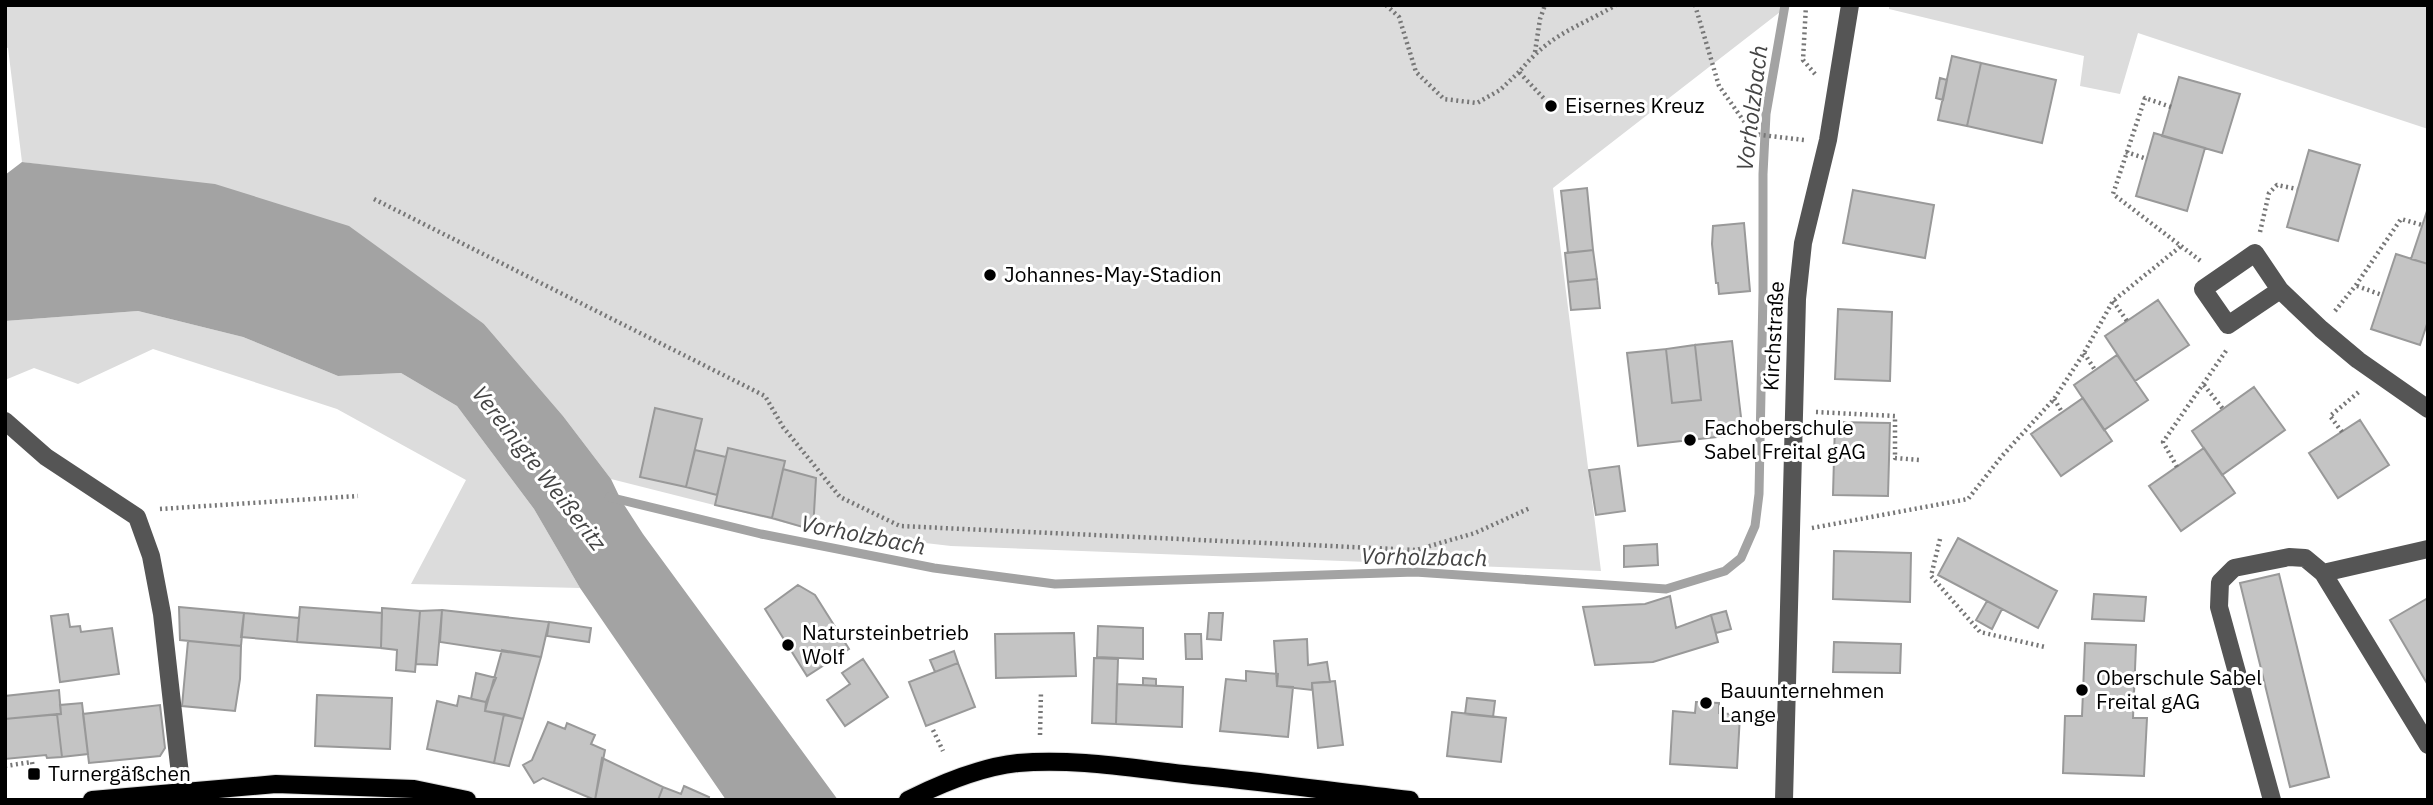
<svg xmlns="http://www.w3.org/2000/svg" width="2433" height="805" viewBox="0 0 2433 805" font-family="'IBM Plex Sans',sans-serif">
	<rect width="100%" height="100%" fill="#fff"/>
	<path fill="#dcdcdc" d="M5 5H1789L1553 188 1601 571 951 546 813 530 611 479 563 416 484 324 83 170 22 162 8 48 5 47Z
		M1889 5H2428V129L2138 33 2120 94 2080 86 2084 56 1889 9Z
		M138 311 243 337 338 376 401 373 457 406 534 509 580 588 411 584 466 480 337 409 153 349 78 384 34 368 5 380V321Z"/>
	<path fill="#a3a3a3" d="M22 162 215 184 349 226 484 324 563 416 611 479 621 500 643 534 838 800H726L580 588 534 509 457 406 401 373 338 376 243 337 138 311 5 321V175Z"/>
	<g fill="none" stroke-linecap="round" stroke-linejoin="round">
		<path stroke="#a3a3a3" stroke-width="9" d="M609 497 761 534 934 568 1055 584 1415 572 1666 589 1725 571 1741 558 1755 526 1759 494 1763 292V174L1766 114 1785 5"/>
	</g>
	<path fill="#c4c4c4" stroke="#999" stroke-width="2" d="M1952 56 1981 63 1967 126 1938 120Z
		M1981 63 2056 80 2042 143 1967 126Z
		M2179 77 2240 94 2222 153 2162 136Z
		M1940 78 1947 80 1943 100 1936 98Z
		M2154 133 2205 148 2187 211 2136 196Z
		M2309 150 2360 165 2338 241 2287 227Z
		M1587 188 1593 250 1568 253 1561 191Z
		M1853 190 1934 205 1925 258 1843 243Z
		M2428 208V264L2411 259Z
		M1744 223 1750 291 1719 294 1718 283H1716L1712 244 1713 226Z
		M1593 250 1597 279 1568 282 1565 253Z
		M2396 254 2428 264V321L2420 345 2371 329Z
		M1597 279 1600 308 1571 310 1568 282Z
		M2158 300 2189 345 2135 381 2105 336Z
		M1838 309 1892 312 1890 381 1835 379Z
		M1732 341 1743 434 1638 446 1627 353 1666 349 1672 403 1701 400 1695 345Z
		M1695 345 1701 400 1672 403 1666 349Z
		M2117 355 2148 400 2104 430 2074 385Z
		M2254 387 2285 430 2222 475 2192 431Z
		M2083 398 2112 441 2061 476 2031 434Z
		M655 408 702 419 686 487 640 477Z
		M2360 420 2389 465 2338 498 2309 453Z
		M1835 422 1890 423 1888 496 1833 495Z
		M728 448 785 461 772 518 715 505Z
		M2204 448 2235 493 2181 531 2149 486Z
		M695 450 726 457 717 495 686 487Z
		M1619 466 1625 511 1596 515 1589 470Z
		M783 469 816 478 813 530 772 518Z
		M1958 538 2057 591 2038 628 1938 575Z
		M1657 544 1658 565 1624 567V546Z
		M1834 551 1911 553 1910 602 1833 599Z
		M2279 574 2329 777 2290 787 2240 583Z
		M798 585 815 595 849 649 807 676 765 609Z
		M2094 594 2146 597 2144 621 2092 619Z
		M1670 596 1676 628 1711 615 1718 642 1653 662 1595 665 1583 607 1645 604Z
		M2428 598V685L2390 620Z
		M1987 601 2002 609 1992 629 1976 620Z
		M179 607 244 613 241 646 180 640Z
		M300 607 382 613 381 648 297 642Z
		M382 608 420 611 415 672 396 670 397 650 381 648Z
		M442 610 437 665 416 664 420 611Z
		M442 610 549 622 541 657 440 642Z
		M1726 611 1731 629 1716 633 1711 615Z
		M244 613 299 618 297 642 241 637Z
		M1209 613H1223L1221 640 1207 639Z
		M68 614 70 627 80 626 81 632 112 628 119 674 60 682 51 616Z
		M549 622 591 628 589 642 547 636Z
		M1098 626 1143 628V659L1097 657Z
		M1074 633 1076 676 996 678 995 634Z
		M1185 634H1201L1202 659H1186Z
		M1307 639 1308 665 1327 662 1330 682 1312 683V690L1277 686 1274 641Z
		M188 641 241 646 240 679 235 711 182 706Z
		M1834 642 1901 644 1900 673 1833 672Z
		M2085 643 2136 645 2133 718H2147L2144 776 2063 773 2065 716H2082Z
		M502 650 541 657 523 719 485 711Z
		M954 651 958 663 935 672 930 660Z
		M1094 658 1118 659 1116 724 1092 723Z
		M863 659 888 697 845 726 827 700 850 684 842 673Z
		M958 663 975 707 926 726 909 682Z
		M1246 671 1278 674 1277 686 1293 687 1288 737 1220 731 1226 679 1246 681Z
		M476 673 496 678 486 702 471 699Z
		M1143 678 1156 679V686L1143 685Z
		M1335 681 1343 745 1318 748 1312 683Z
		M1117 684 1183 687 1182 727 1116 724Z
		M59 690 61 714 5 719V696Z
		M317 695 392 698 390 749 315 746Z
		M459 696 486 702 485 711 504 714 494 763 427 749 437 701 457 706Z
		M1467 698 1495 701 1493 717 1465 714Z
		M1696 702 1719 703V713L1740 715 1737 768 1670 764 1673 711 1695 713Z
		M82 703 88 754 62 757 57 714H61L60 705Z
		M160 705 165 748 160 756 89 763 83 714Z
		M1452 712 1506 718 1501 762 1447 756Z
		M57 714 62 757 47 758 46 755 5 759V719Z
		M504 714 523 719 509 766 494 763Z
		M548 722 565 729 567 723 595 735 591 744 605 750 595 800 543 778 534 783 523 765 532 760Z
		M602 758 663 787 658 800H595Z
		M684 786 709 797 708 800H658L663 787 681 794Z"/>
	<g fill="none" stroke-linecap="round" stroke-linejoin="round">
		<g stroke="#dbdbdb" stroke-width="20">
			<path id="major" d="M92 800 276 784 414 789 467 800
				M908 800C942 783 980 767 1018 763 1077 758 1135 769 1193 775 1266 782 1338 792 1410 800"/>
		</g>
		<path stroke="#777" stroke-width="4.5" stroke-dasharray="2 3.5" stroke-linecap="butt" d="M1386 5 1399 17 1416 72 1444 99 1477 103 1500 90 1519 72
			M1695 5 1719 86 1753 134 1804 140
			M1806 5 1803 60 1815 74
			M1535 52 1540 19 1545 5
			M1551 106 1519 72C1551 33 1575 29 1616 5
			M2171 107 2145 98 2113 194 2202 262
			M2126 152 2147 159
			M374 199 765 396 783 427 840 497 900 526 1416 550 1475 533 1530 508
			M2260 232 2269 193 2277 185 2297 189
			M2357 286 2382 295
			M2113 301 2127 321
			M2335 311 2356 285 2401 219 2422 225
			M2084 353 2095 370
			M2204 385 2223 409
			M2054 399 2062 412
			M1816 412 1895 416V458L1920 460
			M2342 432 2330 416 2360 391
			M2177 467 2163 442 2228 348
			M160 509 358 496
			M1812 528 1968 499 2002 456 2054 399 2084 353 2113 301 2181 246
			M1940 539 1931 576 1980 632 2045 647
			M933 730 943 751
			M1040 735 1041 691
			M5 766 32 762 34 774"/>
		<path stroke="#555" stroke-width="18" d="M2280 290 2228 325 2203 289 2255 253 2280 290 2321 329 2358 360 2428 409
			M5 421 46 457 137 517 151 556 162 614 182 792
			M2428 549 2323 573 2428 745
			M1784 800 1797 299 1803 243 1828 140 1850 5
			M2272 800 2219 607 2220 582 2234 568 2289 557 2305 558 2323 573"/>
		<use href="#major" stroke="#000" stroke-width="18"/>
	</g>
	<g fill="#000" stroke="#fff" stroke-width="2.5">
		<circle cx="1551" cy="106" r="7"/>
		<circle cx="990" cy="275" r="7"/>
		<circle cx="1690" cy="440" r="7"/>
		<circle cx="788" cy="645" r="7"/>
		<circle cx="2082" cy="690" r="7"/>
		<circle cx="1706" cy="703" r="7"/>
		<rect x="27" y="767" width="14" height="14" rx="3.5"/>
	</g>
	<g text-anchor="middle" stroke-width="6" stroke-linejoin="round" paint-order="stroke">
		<g font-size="21" fill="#000" stroke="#fff" text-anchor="start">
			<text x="1565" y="113">Eisernes Kreuz</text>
			<text x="1004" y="282">Johannes-May-Stadion</text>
			<text x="1704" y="435">Fachoberschule<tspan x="1704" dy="24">Sabel Freital gAG</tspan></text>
			<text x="802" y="640">Natursteinbetrieb<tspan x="802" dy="24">Wolf</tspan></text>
			<text x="2096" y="685">Oberschule Sabel<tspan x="2096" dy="24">Freital gAG</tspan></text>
			<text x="1720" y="698">Bauunternehmen<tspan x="1720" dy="24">Lange</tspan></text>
			<text x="48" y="781">Turnergäßchen</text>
		</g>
		<g font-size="21" fill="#000" stroke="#fff">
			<text transform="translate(1774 336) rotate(-87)" y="7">Kirchstraße</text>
		</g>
		<g font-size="23" font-style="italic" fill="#444" stroke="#fff">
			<text transform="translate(1752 108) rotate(-83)" y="8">Vorholzbach</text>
			<text transform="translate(539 468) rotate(52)" y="8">Vereinigte Weißeritz</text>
			<text transform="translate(863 535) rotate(11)" y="8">Vorholzbach</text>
			<text transform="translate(1424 557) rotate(1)" y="8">Vorholzbach</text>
		</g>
	</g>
	<rect width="2433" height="805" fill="none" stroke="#000000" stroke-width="14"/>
</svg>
